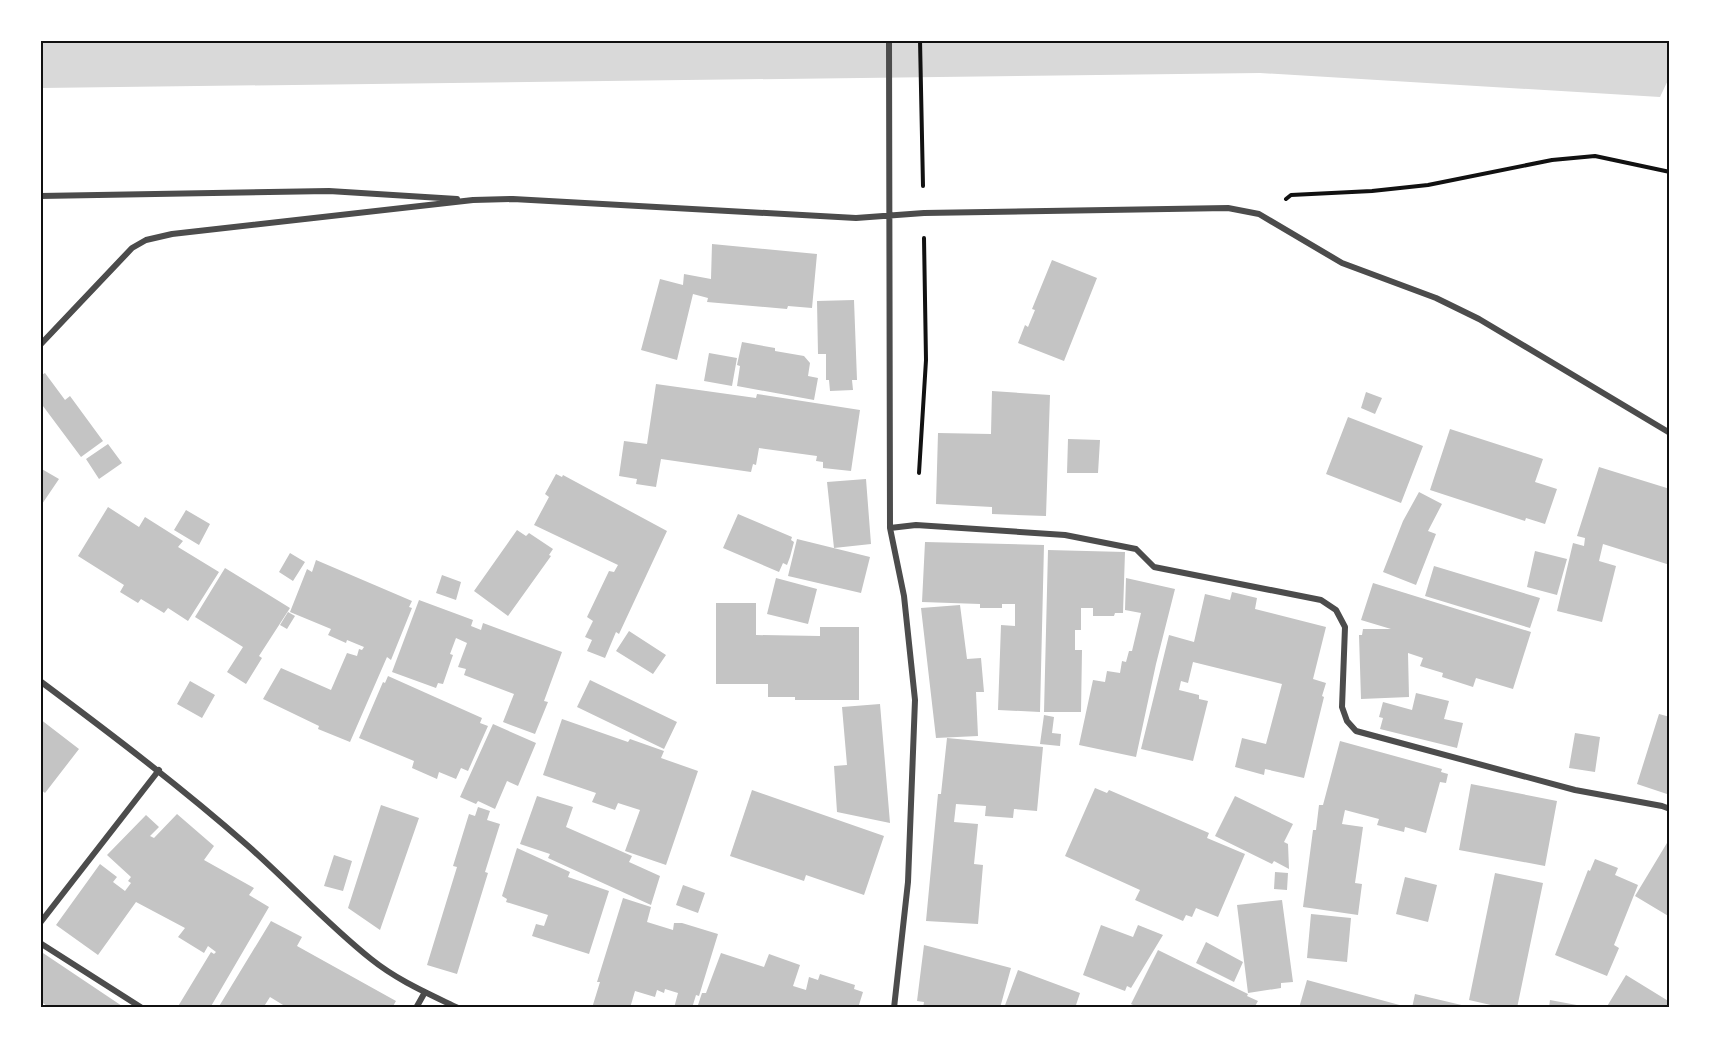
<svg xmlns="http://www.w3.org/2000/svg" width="1710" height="1048" viewBox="0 0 1710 1048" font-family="'Fira Sans Condensed',sans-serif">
	<rect width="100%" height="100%" fill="#fff"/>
	<path fill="#d9d9d9" d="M1669 40 1670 76 1660 97 1260 73 41 88 40 41Z"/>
	<path fill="#c4c4c4" d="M712 244 817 254 812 308 788 306 787 309 707 302 708 298 693 294 677 360 641 350 660 279 683 285 684 274 711 279Z
		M1052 260 1097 278 1064 361 1018 343 1025 325 1028 327 1035 310 1032 309Z
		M854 300 857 380H852L853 390 830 391 829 380H826V354H818L817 301Z
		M742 342 775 348V351L804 356 810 363 808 376 818 378 814 400 737 386 740 366 737 365Z
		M709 353 737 358 732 386 704 381Z
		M45 373 65 400 70 396 103 441 81 457 40 402V376Z
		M656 384 756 398 757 394 860 410 851 471 823 468V462L816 461 817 456 759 448 756 465 753 464 751 472 661 459 656 487 636 484 637 479 619 476 624 441 647 444Z
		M992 391 1050 395 1046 516 992 514V507L936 504 938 433 991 434Z
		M1366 392 1382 398 1375 414 1361 408Z
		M1348 417 1423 446 1401 503 1326 474Z
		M1450 429 1543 459 1535 482 1557 489 1545 524 1526 518 1525 521 1430 490Z
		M1068 439 1100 440 1098 473H1067Z
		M108 444 122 463 99 479 86 459Z
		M1599 467 1670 489V565L1603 544 1599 561 1616 566 1602 622 1557 611 1573 543 1584 546 1585 538 1577 536Z
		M40 468 59 479 40 507Z
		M556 474 562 477 563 475 667 531 619 634 616 632 605 658 587 651 592 640 585 637 593 621 587 617 609 571 614 572 618 565 534 525 549 497 545 494Z
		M866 479 871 544 834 548 827 482Z
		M1419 492 1442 504 1428 531 1436 534 1416 585 1383 572 1403 521Z
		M108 507 139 527 145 517 183 541 178 547 219 572 188 621 168 608 164 613 141 599 138 603 120 592 124 585 78 556Z
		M186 510 210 524 199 545 174 530Z
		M738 514 792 537 791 540 794 542 790 557 787 565 783 563 779 572 723 548Z
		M517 530 526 536 529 533 553 549 549 555 551 556 508 616 474 591Z
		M797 539 870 557 861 593 788 576Z
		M925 542 1044 545 1040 712 998 710 1001 625 1015 626V604H1002V608H980V604L922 602Z
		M1048 550 1125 552 1123 613H1115L1114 616H1093V608H1081V630H1075V650H1082L1081 712H1044Z
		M1535 551 1567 559 1557 595 1527 587Z
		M290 553 305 562 293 581 279 572Z
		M316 560 412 601 409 607 412 608 391 660 387 657 350 742 318 729 319 726 263 699 281 668 331 690 347 653 357 656 359 649 362 650 364 647 347 640 346 643 328 635 331 629 290 612 307 569 312 572Z
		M1434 566 1540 598 1530 628 1425 596Z
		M225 568 290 608 259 656 262 658 246 684 227 672 243 647 195 617Z
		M442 575 461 582 456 600 436 593Z
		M776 578 817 589 808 624 767 614Z
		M1126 578 1175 589 1156 664 1136 757 1079 745 1093 680 1105 682 1107 671 1120 673 1122 661 1126 662 1129 651H1132L1141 613 1125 610Z
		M1373 583 1531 632 1513 689 1476 678 1473 687 1442 677 1443 673 1420 666 1423 658 1408 653 1409 697 1361 699 1359 635H1362L1363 629H1391L1361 620Z
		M1232 592 1257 598 1255 609 1326 627 1313 679 1326 683 1322 696 1324 697 1304 778 1265 769 1264 775 1235 767 1242 738 1266 744 1282 684 1193 662 1188 683 1181 681 1179 690 1199 695V699L1208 701 1193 761 1141 749 1169 635 1194 642 1205 594 1230 600Z
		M419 600 473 620 471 626 481 630 483 623 562 652 544 701 548 702 535 734 503 722 514 694 464 675 466 669 458 667 467 643 456 638 450 654 453 655 443 684 438 683 436 688 392 672Z
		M716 603H756V635L820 636V627H859V700H795V697H768V684H716Z
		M960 605 967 659 981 658 984 692H976L978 736 936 738 921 608Z
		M288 612 295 616 287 629 280 625Z
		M629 631 666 655 653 674 616 651Z
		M388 676 482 718 480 723 488 726 468 771 461 768 456 779 439 772 437 779 412 768 414 761 359 738 383 682 385 683Z
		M590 680 677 722 664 749 577 707Z
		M190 681 215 695 202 718 177 704Z
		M1416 693 1449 701 1444 719 1463 723 1457 748 1380 729 1383 718 1379 717 1383 702 1412 710Z
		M880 704 885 763 890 823 837 812 834 766 847 765 842 707Z
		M1659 714 1670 717V795L1637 784Z
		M1044 715 1054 717 1052 733 1061 734 1060 746 1040 744Z
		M40 719 79 749 45 793 40 789Z
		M562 719 628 742 630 739 664 751 661 758 698 771 666 865 625 851 640 810 618 803 615 810 592 802 596 793 543 775Z
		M493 724 536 743 518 786 507 781 495 809 478 801 476 804 460 797Z
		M1575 733 1600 737 1595 772 1569 768Z
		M947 738 1043 747 1037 811 1014 809 1013 818 985 816 986 806 956 804 954 822 978 824 974 864 983 865 978 924 926 921 938 794H941Z
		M1340 741 1442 769 1441 772 1448 774 1446 783 1440 782 1426 833 1405 827 1404 832 1377 825 1379 819 1345 810 1342 824 1363 827 1355 883 1362 884 1358 915 1303 907 1313 830H1316L1319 805H1323Z
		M1471 784 1557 801 1545 866 1459 850Z
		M1095 788 1107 793 1109 790 1209 833 1207 838 1245 854 1218 917 1196 908 1192 917 1186 915 1183 921 1135 900 1140 890 1065 856Z
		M752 790 884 836 864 895 806 875 804 881 730 856Z
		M537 796 573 807 566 827 632 856 629 862 660 876 651 905 548 858 550 854 520 844Z
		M1235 796 1293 824 1284 842 1288 844 1289 869 1274 861 1272 864 1215 836Z
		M381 805 419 818 380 930 348 908Z
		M478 807 490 811 487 820 500 824 485 872 488 873 457 974 427 965 457 867 453 866 469 814 475 816Z
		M177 814 214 846 204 860 254 888 249 895 269 907 210 1008H177L211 952 214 954 216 952 208 946 204 953 178 937 185 928 136 902 98 955 56 925 100 864 117 877 113 882 125 891 131 883 128 881 131 877 107 855 146 815 159 827 150 836 154 838Z
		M1670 838V917L1635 896Z
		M517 848 570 872 568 877 609 891 589 954 532 936 536 924 544 926 548 915 506 902 507 899 502 896Z
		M334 855 352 861 343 891 324 886Z
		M1595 859 1618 868 1615 875 1638 885 1614 945 1619 948 1607 976 1555 955 1588 870 1590 871Z
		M1275 872 1288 873 1287 890 1274 889Z
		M1495 873 1543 883 1517 1008H1504L1469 1000Z
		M1405 877 1437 885 1428 922 1396 914Z
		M683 885 705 893 698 913 676 905Z
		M623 898 651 907 647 922 673 930 674 923H682L718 934 699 996 696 995 692 1008H674L678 993 665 989 664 993 657 990 655 997 635 991 630 1008H592L600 982H597Z
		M1282 900 1293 982 1281 983V988L1248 993 1237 905Z
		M1311 914 1351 918 1347 962 1307 958Z
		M271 921 302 937 297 946 396 1001 392 1008H288L270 997 263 1008H218Z
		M1101 925 1133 937 1138 925 1163 935 1131 988 1127 986 1125 991 1083 975Z
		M1206 942 1243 962 1234 982 1196 963Z
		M924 945 1011 968 1000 1008H923L924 1002 917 1001Z
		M1158 950 1248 994 1247 996 1258 1001 1254 1008H1139L1131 1004Z
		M40 951 125 1008H50L40 1001Z
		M721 953 764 967 769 954 800 965 793 986 806 990 809 977 818 980 820 974 855 985 854 989 863 992 858 1008H697L702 993H706Z
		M1018 970 1080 993 1075 1008H1004Z
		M1626 975 1670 1002V1008H1606Z
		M1307 980 1407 1007V1008H1299Z
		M1415 994 1470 1007V1008H1412Z
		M1550 1000 1582 1006V1008H1549Z"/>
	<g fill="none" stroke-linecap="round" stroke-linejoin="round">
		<path stroke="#111" stroke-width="4" d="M920 40 923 186
			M1286 199 1291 195 1372 191 1428 185 1552 160 1595 156 1670 172
			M919 473 926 360 924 238"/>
		<path stroke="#4c4c4c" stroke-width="6" d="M889 40 890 528 904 596 915 700 908 882 894 1008
			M40 196 329 191 457 199
			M40 345 132 248 146 240 172 234 473 200 513 199 856 218 924 213 1228 208 1259 214 1342 263 1436 298 1479 319 1670 433
			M890 528 916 525 1065 535 1136 549 1154 567 1321 600 1336 610 1345 627 1342 707 1347 721 1356 731 1575 790 1662 806 1670 809
			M40 681C111 734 181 787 247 845 289 882 327 924 371 959 397 980 427 993 458 1008
			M40 923 159 770
			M40 943 142 1008
			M416 1008 425 992"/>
	</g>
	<rect width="1710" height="1048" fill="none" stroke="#ffffff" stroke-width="84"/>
	<rect x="42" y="42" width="1626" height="964" fill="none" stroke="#111" stroke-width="2"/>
</svg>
